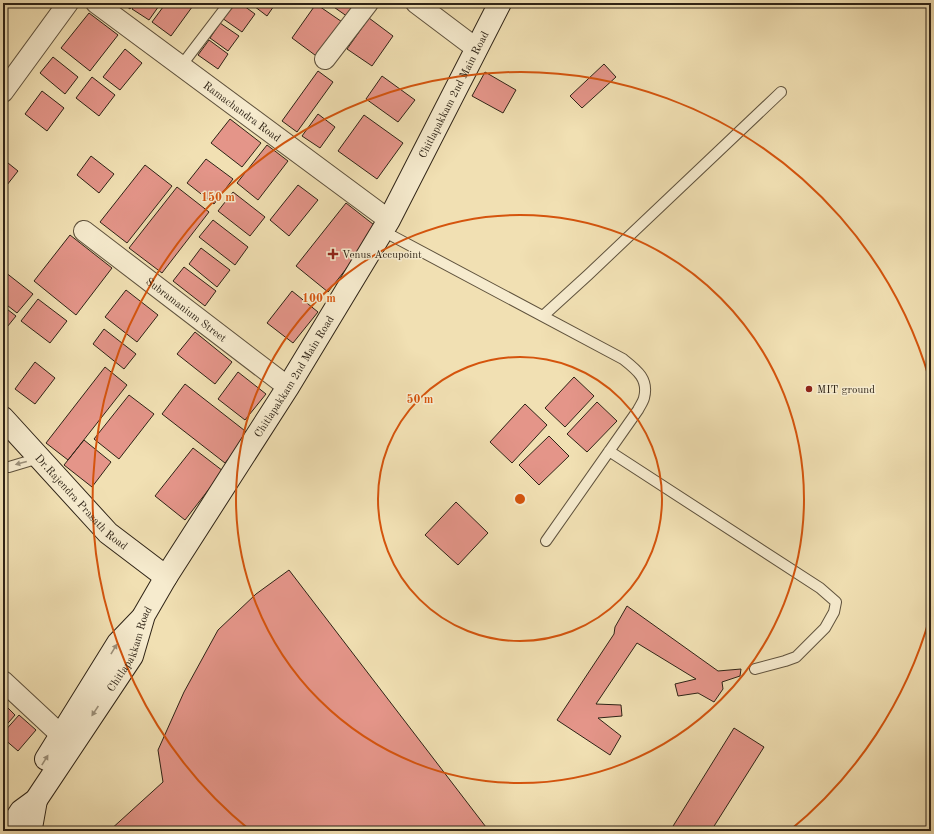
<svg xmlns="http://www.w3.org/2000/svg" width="934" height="834" viewBox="0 0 934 834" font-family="'Old Standard TT',serif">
	<rect width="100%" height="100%" fill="#f1e0b3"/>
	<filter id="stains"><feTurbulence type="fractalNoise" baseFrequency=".005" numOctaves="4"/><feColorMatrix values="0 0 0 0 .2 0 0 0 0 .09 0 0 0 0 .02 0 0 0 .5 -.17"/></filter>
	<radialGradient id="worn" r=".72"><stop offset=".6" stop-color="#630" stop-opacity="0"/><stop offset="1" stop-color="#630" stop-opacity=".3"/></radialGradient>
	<path fill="#e49589" stroke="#2e2316" d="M122 3H134L130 9Z
		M136 3H161L149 20 132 9Z
		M166 3H195L171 36 152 22Z
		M234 3H240L255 14 242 32 222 18Z
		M250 3H276L267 16Z
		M328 3H362L351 19Z
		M316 4 348 26 323 61 292 38Z
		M89 13 118 35 90 71 61 48Z
		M369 18 393 36 372 66 347 49Z
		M220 23 239 36 228 51 210 38Z
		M209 40 228 54 218 69 198 55Z
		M125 49 142 63 120 90 103 77Z
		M53 57 78 77 65 94 40 73Z
		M604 64 616 77 582 108 570 96Z
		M318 71 333 82 297 132 282 121Z
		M485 72 516 90 503 113 472 96Z
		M382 76 415 100 398 122 366 99Z
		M92 77 115 95 99 116 76 98Z
		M42 91 64 108 47 131 25 114Z
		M318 114 335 127 320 148 302 136Z
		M364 115 403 143 377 179 338 151Z
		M230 119 261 143 242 167 211 143Z
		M267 145 288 161 258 200 237 183Z
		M91 156 114 174 99 193 77 175Z
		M3 159 18 171 3 190Z
		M206 159 233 179 214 204 187 183Z
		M145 165 172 186 127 243 100 222Z
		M298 185 318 200 289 236 270 220Z
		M177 187 209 212 162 273 129 248Z
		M233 192 265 217 250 236 218 211Z
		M346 203 378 228 328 292 296 266Z
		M213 220 248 247 235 265 199 237Z
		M70 235 112 268 76 315 34 281Z
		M201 248 230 270 217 287 189 264Z
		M184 267 216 291 205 306 173 281Z
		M5 272 33 294 17 313 3 302V274Z
		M126 290 158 315 137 342 105 317Z
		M292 291 318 312 293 343 267 323Z
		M38 299 67 321 50 343 21 321Z
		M3 306 16 316 3 332Z
		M104 329 136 354 124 369 93 344Z
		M195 332 232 362 215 384 177 354Z
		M35 362 55 378 35 404 15 389Z
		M105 367 127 385 68 460 46 443Z
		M238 372 266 394 245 420 218 399Z
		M574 377 594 396 565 427 545 408Z
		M185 384 249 434 225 463 162 414Z
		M129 395 154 414 119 459 94 439Z
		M597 402 617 421 587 452 567 434Z
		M525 404 547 425 512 463 490 442Z
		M549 436 569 456 539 485 519 465Z
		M84 440 111 462 92 487 64 465Z
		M193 448 223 471 185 520 155 496Z
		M456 502 488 533 458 565 425 535Z
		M289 570 489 831H109L163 782 158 750 184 692 218 630 256 594Z
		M627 606 718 671 741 669 740 676 722 682 723 689 714 702 698 693 678 696 675 684 696 679 637 643 596 704 621 705 622 716 598 718 621 736 610 755 557 720 614 634 615 627Z
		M3 703 15 715 3 729Z
		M19 715 36 730 18 751 3 738V733Z
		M734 728 764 747 711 831H670Z"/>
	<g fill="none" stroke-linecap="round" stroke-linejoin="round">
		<g stroke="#5f523d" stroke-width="12">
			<path id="lane" d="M181 66 229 3
				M383 231 623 359C637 370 649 379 644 398 643 402 640 406 638 410L546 541
				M543 316 588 275 781 92
				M609 451 820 588 836 602 834 612 825 628 796 657 785 661 755 669
				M3 467H9L39 458"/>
		</g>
		<g stroke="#5f523d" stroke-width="22">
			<g id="street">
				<path id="s1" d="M96 3 389 220"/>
				<path d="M416 3 477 49"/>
				<path d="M325 59 368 3"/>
				<path d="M3 92 68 3"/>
				<path id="s2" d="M84 231 288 387"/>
				<path d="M3 681 61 735"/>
			</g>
		</g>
		<g stroke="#2e2316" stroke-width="24">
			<g id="secondary">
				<path id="s3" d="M3 418 108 533 166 577"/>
				<path d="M46 759 118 643 142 618"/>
				<path id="s4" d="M8 831 21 811 36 800 132 656 144 615 166 577 288 387 389 220 500 3"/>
				<path d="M30 831 31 828 36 800"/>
			</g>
		</g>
		<use href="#lane" stroke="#f6ebce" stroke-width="10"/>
		<use href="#street" stroke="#f6ebce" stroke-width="20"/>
		<use href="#secondary" stroke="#f6ebce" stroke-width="22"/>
	</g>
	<defs><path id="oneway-solid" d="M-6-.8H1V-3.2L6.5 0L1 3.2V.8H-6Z"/></defs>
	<g fill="#9c917b">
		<use href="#oneway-solid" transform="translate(21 463) rotate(165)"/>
		<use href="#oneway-solid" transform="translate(114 649) rotate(-59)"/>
		<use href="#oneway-solid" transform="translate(95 711) rotate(124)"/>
		<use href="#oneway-solid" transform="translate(45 760) rotate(-58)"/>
	</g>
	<g fill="none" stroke="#d5540d" stroke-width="2">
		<circle cx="520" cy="499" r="142"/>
		<circle cx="520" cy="499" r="284"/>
		<path d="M930 617A427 427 0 0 1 789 831M251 831A427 427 0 1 1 930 381"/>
	</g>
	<g fill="#8f2418" stroke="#f6ebce" stroke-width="1.5">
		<path d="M331 248h4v4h4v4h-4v4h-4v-4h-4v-4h4z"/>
		<circle cx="809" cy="389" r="4"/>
	</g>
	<g text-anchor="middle" stroke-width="3" stroke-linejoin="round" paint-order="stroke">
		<g font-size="11" fill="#2e2316" stroke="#f6ebce">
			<text dy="4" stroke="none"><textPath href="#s4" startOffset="864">Chitlapakkam 2nd Main Road</textPath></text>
			<text dy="4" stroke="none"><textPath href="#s1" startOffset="182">Ramachandra Road</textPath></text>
			<text dy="4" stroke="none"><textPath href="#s2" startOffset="129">Subramanium Street</textPath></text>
			<text dy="4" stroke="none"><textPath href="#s4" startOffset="540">Chitlapakkam 2nd Main Road</textPath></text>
			<text dy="4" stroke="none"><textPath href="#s3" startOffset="115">Dr.Rajendra Prasath Road</textPath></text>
			<text dy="4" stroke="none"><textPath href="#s4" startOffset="221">Chitlapakkam Road</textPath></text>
		</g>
		<g font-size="11" fill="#2e2316" stroke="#f6ebce" text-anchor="start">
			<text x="342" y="258">Venus Accupoint</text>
			<text x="817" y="393">MIT ground</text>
		</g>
	</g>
	<circle cx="520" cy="499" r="6" fill="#d5540d" stroke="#f6ebce" stroke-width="2"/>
	<g font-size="12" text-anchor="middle" font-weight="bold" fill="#d5540d" stroke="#f6ebce" stroke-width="3" stroke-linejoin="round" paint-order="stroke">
		<text x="218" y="201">150 m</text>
		<text x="319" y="302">100 m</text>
		<text x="420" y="403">50 m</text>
	</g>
	<rect width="934" height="834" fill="none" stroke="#f1e0b3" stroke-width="16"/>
	<rect x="4" y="4" width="926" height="826" fill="none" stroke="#2e2316" stroke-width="2"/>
	<rect x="8" y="8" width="918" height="818" fill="none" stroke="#2e2316"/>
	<rect width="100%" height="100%" filter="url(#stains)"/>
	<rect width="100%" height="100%" fill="url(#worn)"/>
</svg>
